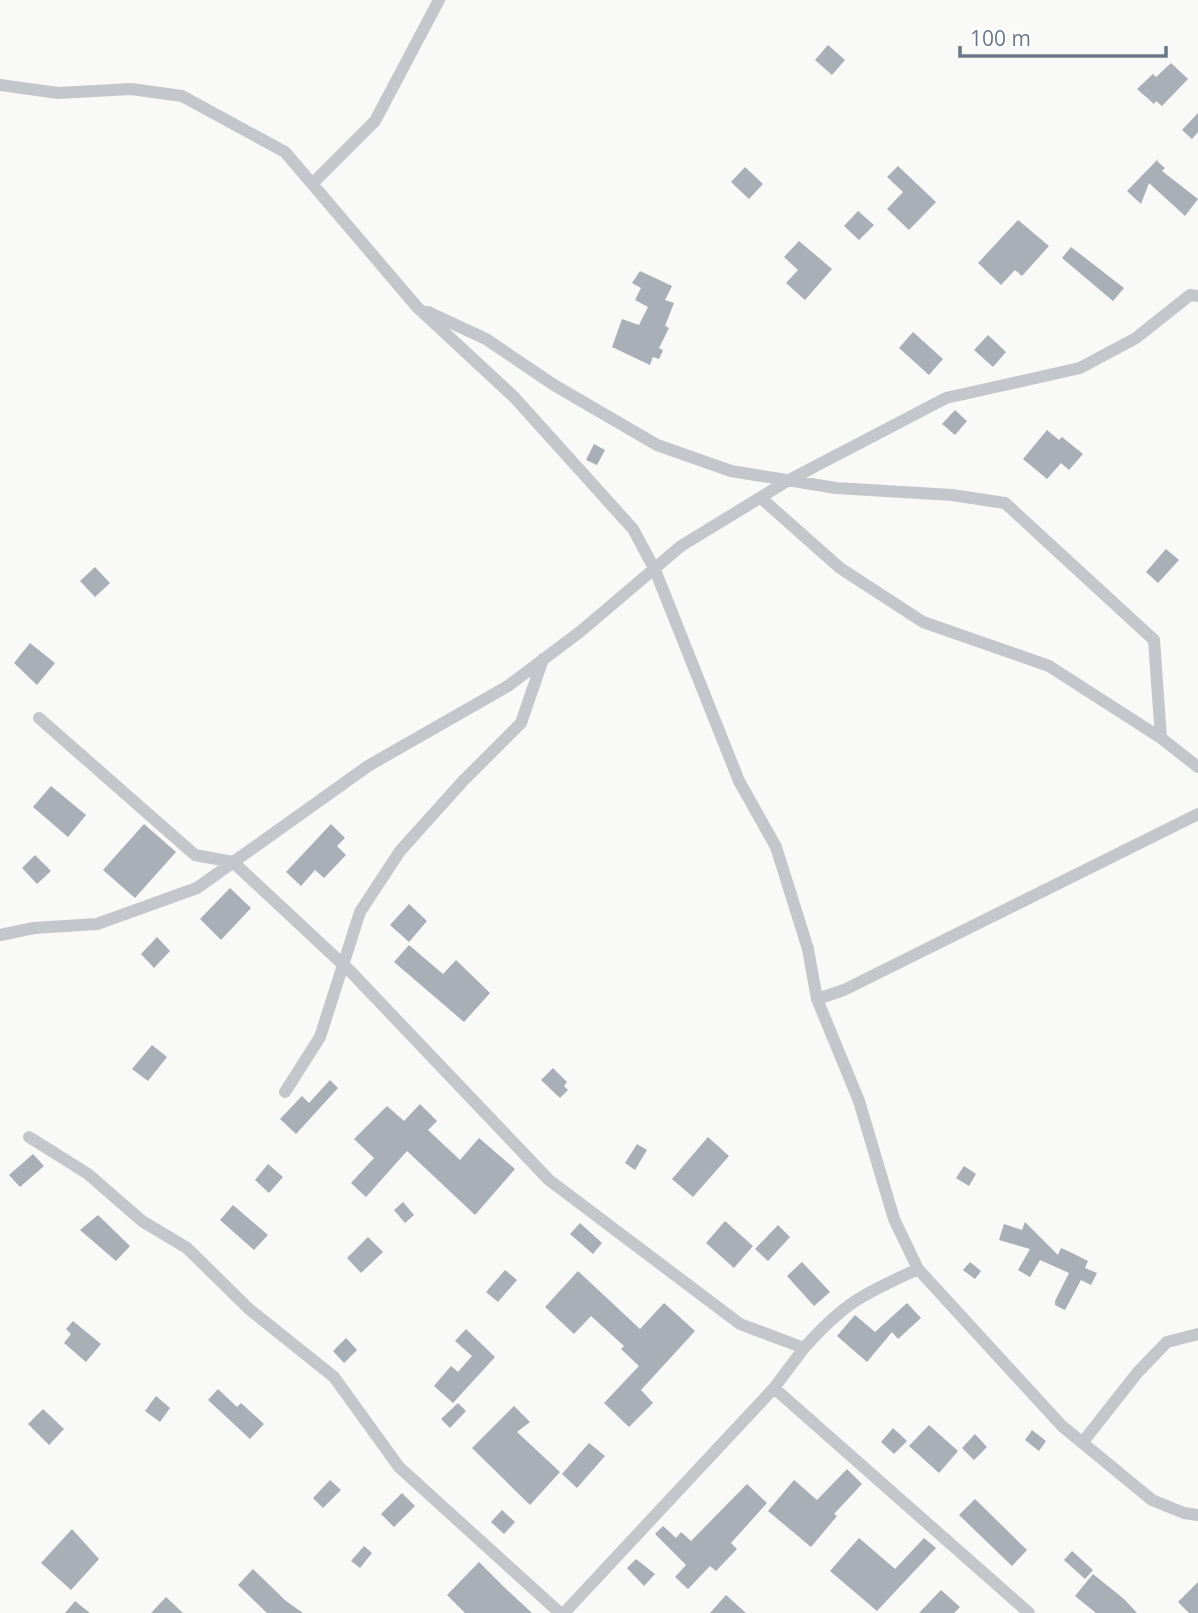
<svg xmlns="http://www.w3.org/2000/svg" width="1198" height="1613" viewBox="0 0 1198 1613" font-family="'Open Sans',sans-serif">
	<rect width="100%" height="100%" fill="#f9f9f7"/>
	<path fill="#a8afb6" d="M828 45 845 60 832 75 815 60Z
		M1171 63 1188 79 1162 106 1156 101 1154 104 1137 89 1153 74 1156 77Z
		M1198 113V132L1192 139 1182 130Z
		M1159 158 1157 161 1165 168 1162 171 1198 199 1185 216 1149 183 1141 204 1127 191Z
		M898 166 936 202 909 230 887 209 903 192 887 177Z
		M745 167 763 184 749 199 731 182Z
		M858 211 874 225 859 240 844 226Z
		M1018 220 1049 246 1022 276 1015 270 1001 285 978 263Z
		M799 241 832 269 805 300 786 283 798 270 784 257Z
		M1071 247 1124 288 1113 301 1062 258Z
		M640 271 672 286 665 300 674 303 665 326 669 328 659 348 663 350 659 359 653 357 650 365 612 347 622 319 639 325 648 307 635 300 641 288 632 283Z
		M913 332 943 359 929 375 899 348Z
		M988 335 1006 352 993 367 974 350Z
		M955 410 967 421 955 435 942 424Z
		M1047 430 1059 440 1062 437 1083 454 1069 470 1061 463 1047 479 1023 459Z
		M594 444 605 450 597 465 586 460Z
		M1166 549 1179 560 1158 583 1146 572Z
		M95 567 110 583 95 597 80 581Z
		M30 643 55 663 37 685 14 663Z
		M51 786 86 815 68 837 33 807Z
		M144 824 176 852 135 898 103 870Z
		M331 824 345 838 337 846 346 855 324 878 315 870 301 886 286 872Z
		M35 855 51 871 37 884 22 868Z
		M230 888 251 908 221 940 200 919Z
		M409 904 427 921 409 942 390 925Z
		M157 937 170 951 154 968 141 954Z
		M409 945 443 974 456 960 490 993 464 1022 394 962Z
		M152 1045 167 1057 148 1081 132 1069Z
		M553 1068 567 1082 564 1086 568 1090 560 1098 541 1080Z
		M330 1080 338 1088 296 1134 280 1119 302 1096 309 1103Z
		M420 1104 437 1121 428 1130 460 1160 479 1138 515 1169 475 1215 407 1151 366 1197 351 1183 374 1158 354 1139 387 1106 404 1121Z
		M708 1137 729 1156 693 1197 672 1179Z
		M637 1144 647 1150 635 1170 625 1163Z
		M33 1154 44 1166 20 1187 9 1175Z
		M268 1164 283 1177 269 1193 255 1180Z
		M964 1166 976 1174 969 1186 956 1178Z
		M403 1202 414 1215 405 1223 394 1210Z
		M233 1205 268 1235 254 1250 220 1220Z
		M98 1215 130 1246 116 1261 80 1230Z
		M725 1221 753 1246 734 1268 706 1243Z
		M1025 1222 1058 1255 1061 1248 1072 1253 1088 1261 1085 1268 1097 1273 1091 1285 1081 1280 1065 1310 1055 1305V1301L1069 1273 1040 1260 1030 1277 1018 1270 1030 1249 999 1240 1004 1224 1022 1230Z
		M580 1223 602 1243 593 1254 570 1234Z
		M778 1225 790 1237 768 1261 755 1249Z
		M368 1237 383 1252 361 1273 347 1258Z
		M802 1262 830 1292 814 1306 787 1276Z
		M970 1262 981 1271 975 1279 963 1270Z
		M505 1270 517 1280 498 1302 486 1292Z
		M578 1271 640 1329 664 1303 695 1331 641 1390 653 1403 629 1427 604 1403 639 1366 621 1349 624 1346 591 1316 574 1334 545 1307Z
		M907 1303 921 1318 898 1339 892 1332 867 1362 837 1336 855 1315 875 1332Z
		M73 1321 101 1344 86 1362 64 1343 71 1334 66 1329Z
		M466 1329 495 1357 453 1403 434 1386 451 1366 458 1372 472 1356 455 1341Z
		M346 1338 357 1350 344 1363 333 1351Z
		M218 1389 237 1407 241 1403 264 1424 250 1439 208 1400Z
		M156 1396 170 1408 160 1422 145 1411Z
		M458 1403 466 1411 450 1428 441 1419Z
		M514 1406 530 1422 517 1432 560 1472 530 1505 472 1448Z
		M43 1409 64 1429 49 1445 28 1424Z
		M929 1425 958 1451 939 1473 909 1446Z
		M893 1428 907 1441 894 1454 881 1442Z
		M1032 1430 1046 1441 1039 1451 1025 1440Z
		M975 1434 987 1447 974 1460 962 1448Z
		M589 1443 605 1456 577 1488 562 1474Z
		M847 1469 862 1484 834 1514 837 1516 811 1547 768 1511 794 1480 817 1500Z
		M330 1480 341 1490 323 1508 313 1498Z
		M747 1484 767 1503 731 1543 737 1549 716 1571 710 1566 688 1589 675 1577 686 1565 655 1534 663 1526 676 1538 681 1532 691 1541Z
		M402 1493 415 1506 394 1527 381 1514Z
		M975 1499 1027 1550 1012 1566 959 1515Z
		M502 1510 515 1522 504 1534 491 1522Z
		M72 1529 99 1559 71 1590 41 1563Z
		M859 1538 895 1569 924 1538 936 1548 877 1611 830 1571Z
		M364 1546 372 1553 360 1568 351 1561Z
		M1072 1551 1093 1570 1085 1579 1064 1560Z
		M636 1559 655 1574 644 1586 627 1568Z
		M479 1562 505 1588 532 1613H465L447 1595Z
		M253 1569 286 1601 303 1613H267L238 1585Z
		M1093 1574 1124 1599 1137 1613H1096L1075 1596Z
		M1198 1582V1613H1189L1178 1602Z
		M941 1590 960 1607 954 1613H919Z
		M726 1595 746 1613H710Z
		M166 1597 183 1613H151Z
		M75 1601 90 1613H65Z"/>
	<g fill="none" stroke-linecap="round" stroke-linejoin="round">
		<path stroke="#c3c6ca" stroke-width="12" d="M0 85 58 93 131 89 182 96 285 152 417 307 514 397 633 529 655 570 739 781 776 847 808 949 817 999 859 1101 894 1219 918 1269 1062 1426 1152 1500 1184 1513 1198 1515
			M314 182 375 121 439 0
			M428 312 486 339 554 385 657 445 731 471 836 488 952 495 1005 503 1154 640 1161 738
			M761 498 840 568 923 622 1049 666 1161 738 1198 767
			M39 718 195 855 233 862 351 972 549 1180 740 1324 804 1348C844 1303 863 1294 918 1269
			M0 935 34 928 97 924 197 888 368 766 508 686 581 631 681 546 789 480 946 398 1080 368 1136 338 1190 295 1198 296
			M817 999 844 990 1198 814
			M285 1092 320 1037 360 912 400 851 463 781 521 723 543 659
			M29 1137 88 1174 142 1221 187 1248 249 1309 334 1377 399 1467 560 1613
			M774 1388 1029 1613
			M1082 1443 1138 1372 1167 1342 1198 1334
			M564 1613 774 1388 804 1348"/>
	</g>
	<path d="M960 46v10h206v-10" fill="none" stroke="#6a7887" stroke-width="3.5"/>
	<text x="970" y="46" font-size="21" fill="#6a7887" stroke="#ffffff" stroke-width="5" paint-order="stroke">100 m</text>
</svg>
